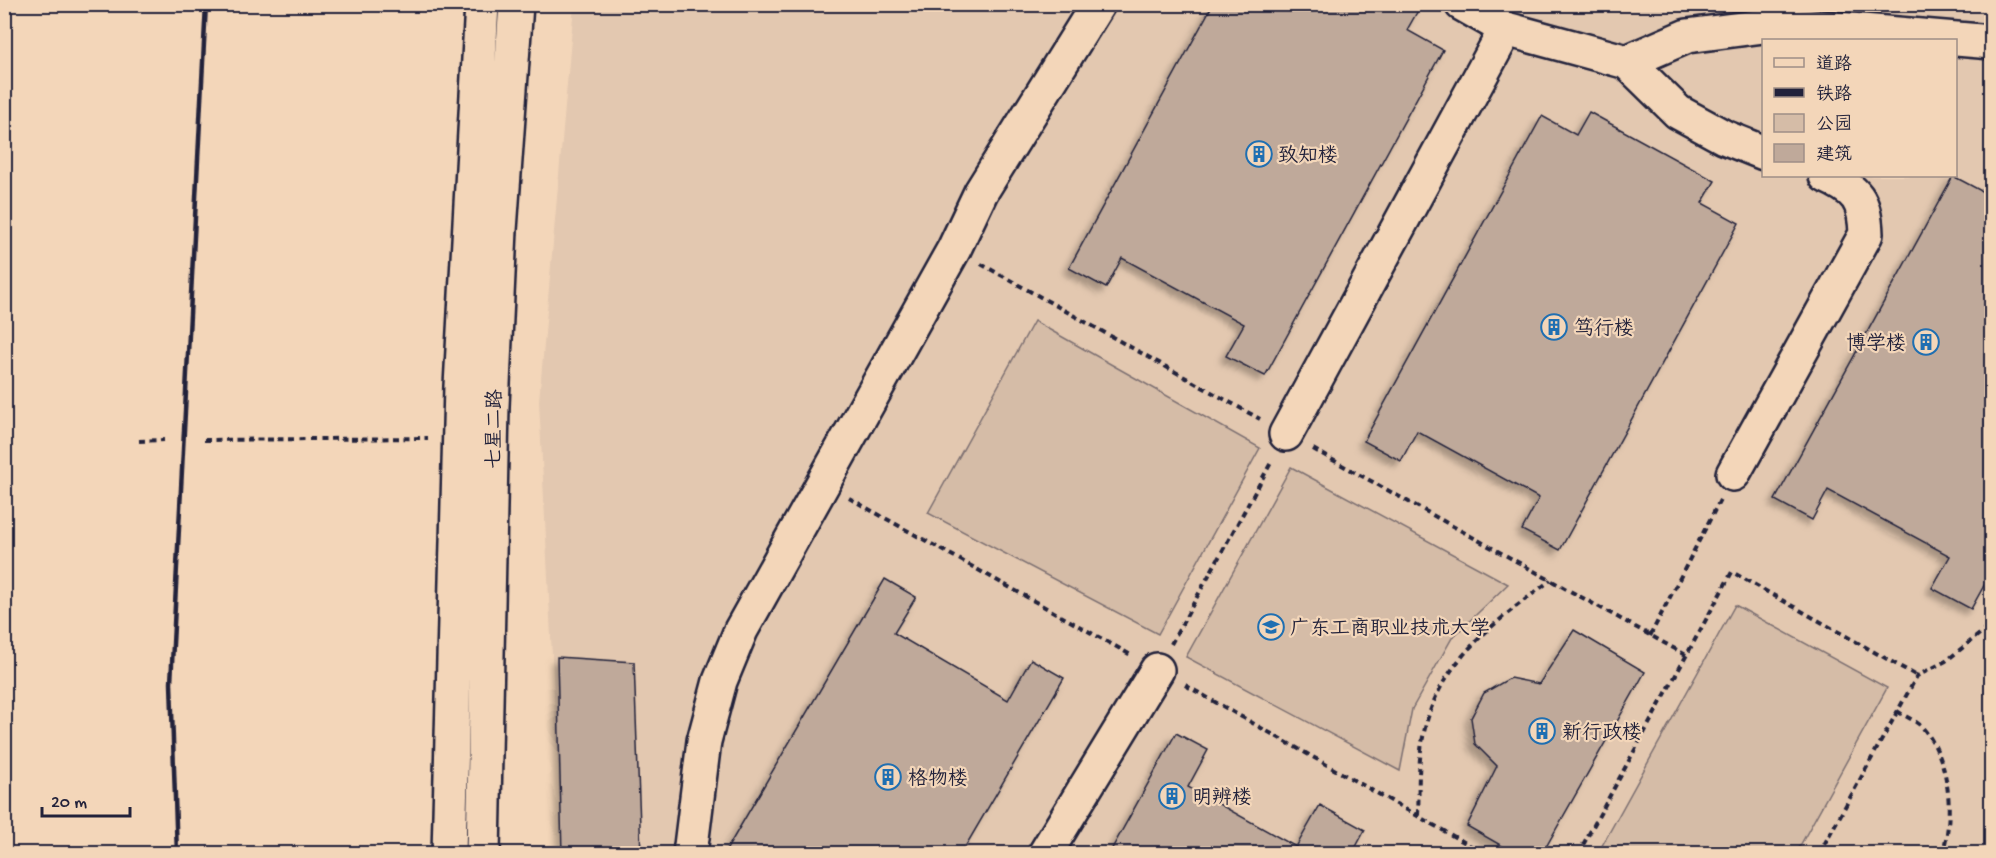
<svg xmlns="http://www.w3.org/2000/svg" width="1996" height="858" viewBox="0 0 1996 858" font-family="'Gochi Hand','LXGW WenKai TC',sans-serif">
	<defs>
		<filter id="shadow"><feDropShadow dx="-5.5" dy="5.5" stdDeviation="3" flood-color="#0004"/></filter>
	</defs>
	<rect width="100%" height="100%" fill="#f3d6b9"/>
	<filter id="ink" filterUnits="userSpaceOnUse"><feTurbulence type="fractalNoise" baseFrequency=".0167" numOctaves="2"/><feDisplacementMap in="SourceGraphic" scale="12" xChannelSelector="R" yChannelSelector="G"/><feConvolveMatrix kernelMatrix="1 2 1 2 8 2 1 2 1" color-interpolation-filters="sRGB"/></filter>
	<g filter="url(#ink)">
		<path fill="#e3c8b0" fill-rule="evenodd" d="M574 5H1991V853H562L539 401ZM1764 40H1956V176H1764Z"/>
		<path fill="#d5bca7" stroke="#7c6f71" stroke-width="1.5" d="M1034 321 1260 448 1158 634 928 513Z
			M1291 467 1508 584 1452 638 1412 709 1400 771 1186 657Z
			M1735 605 1887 688 1796 853H1598Z"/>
		<path fill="#bfa99a" stroke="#22223b" stroke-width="1.5" filter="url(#shadow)" d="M1213 4H1416L1420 7 1407 30 1443 50 1265 376 1226 356 1244 324 1122 258 1106 288 1069 268Z
			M1589 112 1715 181 1702 203 1739 223 1560 550 1522 530 1539 498 1417 431 1401 461 1364 441 1542 116 1576 135Z
			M1953 176 1987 194 1992 185V571L1971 609 1932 588 1950 556 1828 490 1812 520 1775 500Z
			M885 579 916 597 894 633 1008 700 1031 659 1064 678 961 854H724Z
			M1574 630 1645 672 1542 854H1516L1467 826 1497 766 1475 744 1471 718 1484 693 1510 678 1539 684Z
			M557 657 634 662 641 854H562Z
			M1176 733 1208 750 1188 787 1296 847 1320 805 1365 830 1352 854H1109Z"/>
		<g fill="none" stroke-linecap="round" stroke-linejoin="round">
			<g stroke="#22223b" stroke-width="38">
				<path id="minor" d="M1462 4 1506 29 1627 62 1687 36 1779 24 1992 42
					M1627 62 1678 112 1724 137 1764 153
					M1286 434 1506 29
					M1733 474 1866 234C1865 200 1857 190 1826 176
					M690 854 704 741 720 681 741 630 954 249 981 192 1098 4
					M1045 854 1157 670"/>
			</g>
			<g stroke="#22223b" stroke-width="38">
				<path id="tertiary" d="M449 854 461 386 482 4
					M483 854 492 406 500 230 516 4"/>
			</g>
			<path stroke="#22223b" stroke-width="4" stroke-dasharray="6 4.5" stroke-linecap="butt" d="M981 264 1260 419
				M204 440 428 438
				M139 441 164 440
				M1313 449 1686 655
				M849 498 1131 655
				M1650 636 1720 500
				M1171 644 1272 461
				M1185 685 1485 854
				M1897 711C1904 716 1915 720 1921 726 1950 757 1955 815 1942 854
				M1418 815C1419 794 1418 772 1421 750 1431 667 1489 627 1551 580
				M1578 854 1732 572 1917 676
				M1819 854 1917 676 1946 661 1992 624"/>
			<use href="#minor" stroke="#f3d6b9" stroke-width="33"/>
			<use href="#tertiary" stroke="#f3d6b9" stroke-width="33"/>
			<path stroke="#22223b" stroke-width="4.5" d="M177 854 171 683 206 4"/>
		</g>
	</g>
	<defs>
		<g id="building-ring" transform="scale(1.35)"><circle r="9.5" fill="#f3d6b9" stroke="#1f6fb2" stroke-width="1.5"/><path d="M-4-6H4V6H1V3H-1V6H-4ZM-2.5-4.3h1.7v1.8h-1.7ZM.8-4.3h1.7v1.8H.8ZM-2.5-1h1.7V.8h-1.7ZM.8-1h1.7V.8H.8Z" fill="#1f6fb2"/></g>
		<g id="university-ring" transform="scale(1.35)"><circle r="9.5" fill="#f3d6b9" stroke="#1f6fb2" stroke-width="1.5"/><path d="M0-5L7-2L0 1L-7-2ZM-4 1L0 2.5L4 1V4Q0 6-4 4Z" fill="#1f6fb2"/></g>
	</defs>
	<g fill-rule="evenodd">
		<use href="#building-ring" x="1259" y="154"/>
		<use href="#building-ring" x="1554" y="327"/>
		<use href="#building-ring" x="1926" y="342"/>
		<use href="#university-ring" x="1271" y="627"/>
		<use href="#building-ring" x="1542" y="731"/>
		<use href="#building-ring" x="888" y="777"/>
		<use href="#building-ring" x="1172" y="796"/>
	</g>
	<g text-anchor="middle" stroke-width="4.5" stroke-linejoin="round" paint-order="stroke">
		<g font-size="20" fill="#22223b" stroke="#f3d6b9" text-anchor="start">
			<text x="1278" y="161">致知楼</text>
			<text x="1574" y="334">笃行楼</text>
			<text x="1906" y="349" text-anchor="end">博学楼</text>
			<text x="1290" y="634">广东工商职业技术大学</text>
			<text x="1562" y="738">新行政楼</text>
			<text x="908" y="784">格物楼</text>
			<text x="1192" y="803">明辨楼</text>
		</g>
		<g font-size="20" fill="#22223b" stroke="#f3d6b9">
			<text transform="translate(493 429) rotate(-89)" y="7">七星二路</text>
		</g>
	</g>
	<rect width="1996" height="858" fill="none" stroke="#f3d6b9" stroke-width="24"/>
	<rect x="12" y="12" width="1972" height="834" fill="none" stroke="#22223b" stroke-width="2" filter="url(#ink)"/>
	<rect x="1762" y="39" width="195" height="138" fill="#f3d6b9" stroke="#9f8e87" stroke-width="1.5"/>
	<rect x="1774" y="58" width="30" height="9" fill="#f3d6b9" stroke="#9f8e87" stroke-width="1.5"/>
	<text x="1816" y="69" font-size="18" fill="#22223b">道路</text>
	<rect x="1774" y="88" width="30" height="9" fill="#22223b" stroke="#9f8e87" stroke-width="1.5"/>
	<text x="1816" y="99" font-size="18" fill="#22223b">铁路</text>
	<rect x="1774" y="114" width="30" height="18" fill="#d5bca7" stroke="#9f8e87" stroke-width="1.5"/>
	<text x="1816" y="129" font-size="18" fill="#22223b">公园</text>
	<rect x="1774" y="144" width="30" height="18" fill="#bfa99a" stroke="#9f8e87" stroke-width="1.5"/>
	<text x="1816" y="159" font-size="18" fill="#22223b">建筑</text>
	<path d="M42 807v9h88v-9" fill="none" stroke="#22223b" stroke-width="3"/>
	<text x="51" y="807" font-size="18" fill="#22223b" stroke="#f3d6b9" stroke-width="4.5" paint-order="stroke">20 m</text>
</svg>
